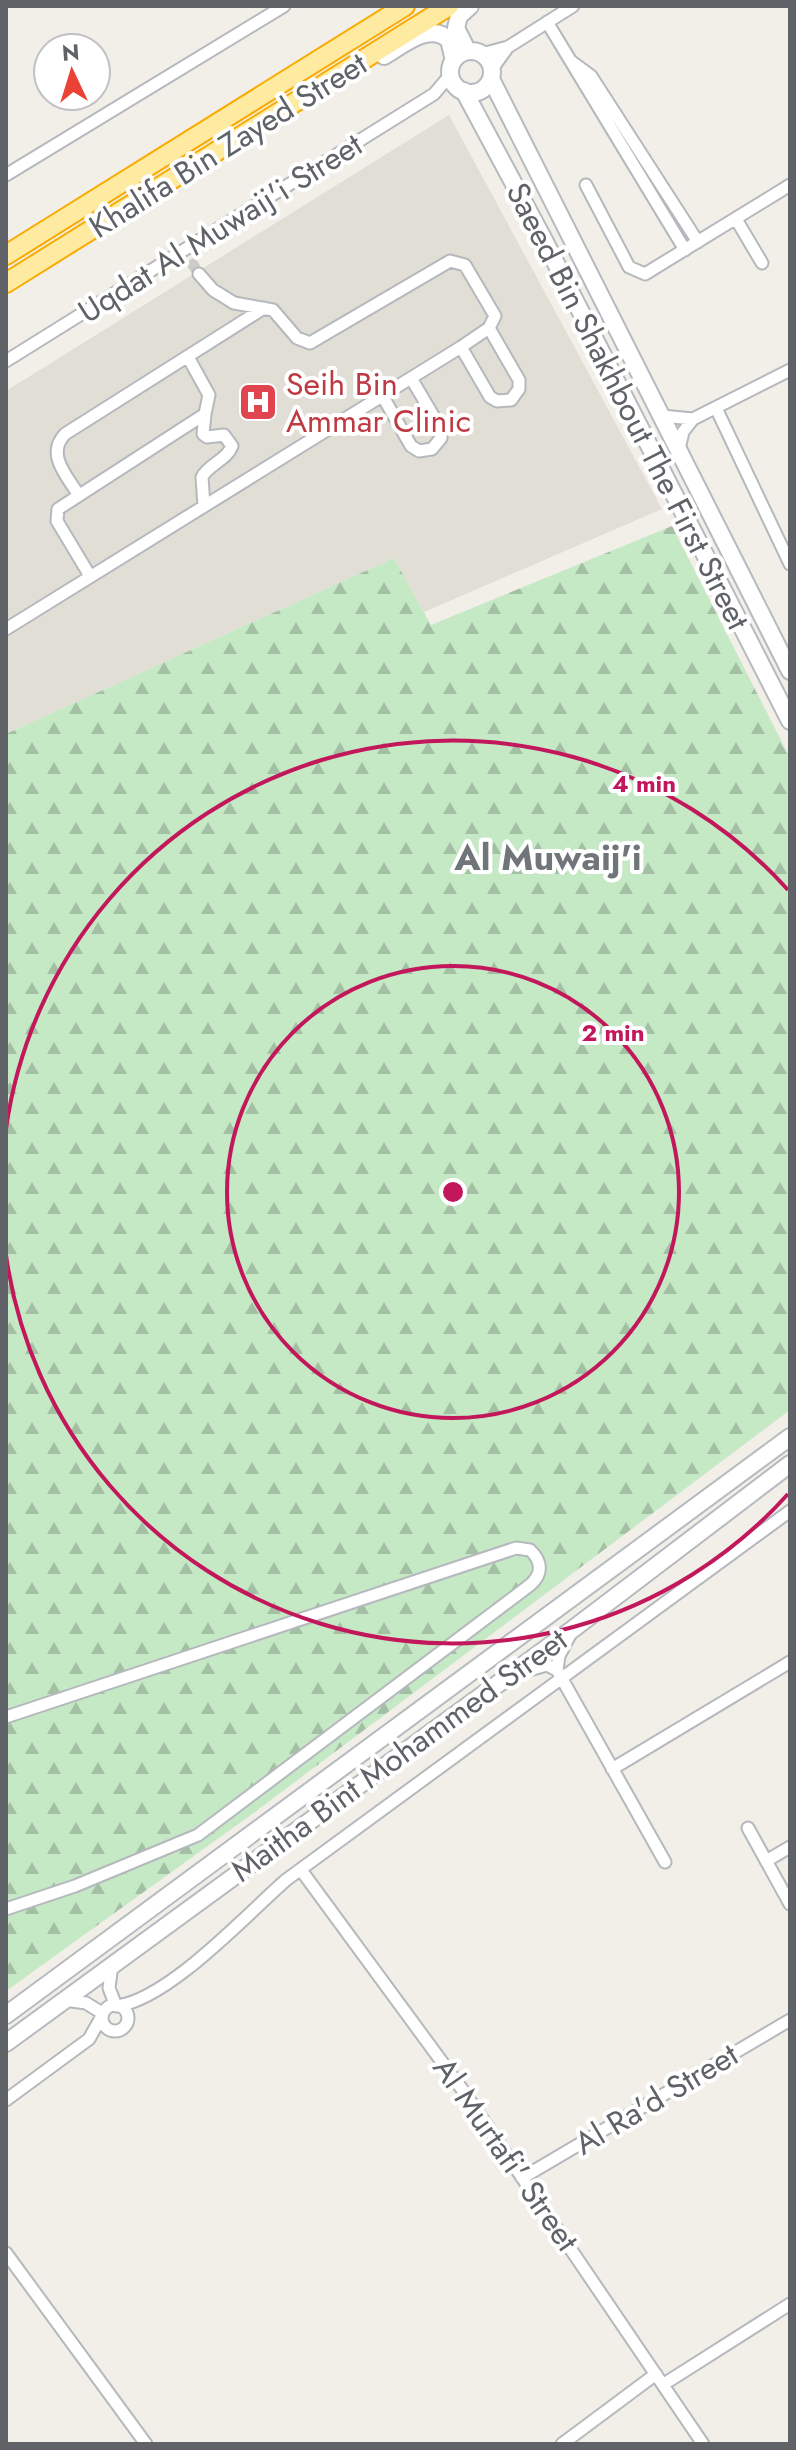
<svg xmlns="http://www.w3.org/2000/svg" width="796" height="2450" viewBox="0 0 796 2450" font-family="Jost,sans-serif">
	<defs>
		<pattern id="forest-firs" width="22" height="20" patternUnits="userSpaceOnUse" patternTransform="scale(2)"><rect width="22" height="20" fill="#c5e8c5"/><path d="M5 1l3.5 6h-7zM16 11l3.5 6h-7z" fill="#a3c0a4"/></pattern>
	</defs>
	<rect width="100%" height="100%" fill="#f1efe8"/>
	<path fill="#e1ded6" d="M449 115 662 509 424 612 394 558 6 734V391Z"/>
	<path fill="url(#forest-firs)" d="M672 526 790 758V1410L255 1812 6 1991V734L394 558 431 625Z"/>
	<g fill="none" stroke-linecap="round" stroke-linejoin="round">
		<path stroke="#ccccc8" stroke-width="11" stroke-dasharray="11 5.5" stroke-linecap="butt" d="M190 260 199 274"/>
		<g stroke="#b5b8bc" stroke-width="15">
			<path id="minor" d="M547 22 685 250
				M482 54 508 47 573 6
				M572 62 591 76 698 242
				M492 69 508 47
				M6 175 284 6
				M586 185 629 267 645 274 790 185
				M736 219 762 263
				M461 347 490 397 497 401 511 400 519 389V380L489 328
				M6 361 434 94 451 74
				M382 395 411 446 419 451 432 449 441 438V429L411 378
				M716 408 790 564
				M662 416 693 419
				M679 449 683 432 693 419 790 370
				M78 494C66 475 46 454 65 434L264 308
				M204 506 202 477C209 464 227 460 232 446L224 435 207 437 203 434 205 414
				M90 576 57 521 58 509 205 414 209 395 188 357
				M6 629 461 347 489 328 495 316 465 265 450 261 310 343 297 338 273 310 234 303 213 290 199 274
				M573 1629 559 1656 557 1670 665 1862
				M518 1669 529 1670 547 1665 557 1670
				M6 1717 516 1548 530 1550C542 1561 543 1574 530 1585L198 1835 75 1886 6 1909
				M612 1769 790 1662
				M748 1828 790 1904
				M766 1861 790 1847
				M301 1870 464 2092 703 2444
				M112 1964 109 1988 116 2006
				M65 2000 86 2003 102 2013
				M102 2018a13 13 0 1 1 26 0a13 13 0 1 1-26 0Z
				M117 2006C169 1999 246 1915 286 1880L790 1511
				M6 2100 89 2039 102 2016
				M522 2178 790 2020
				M6 2253 146 2444
				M664 2384 790 2304
				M562 2444 656 2374"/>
		</g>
		<g stroke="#b6babf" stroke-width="20">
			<path id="secondary" d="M466 48 456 28 459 16 470 6
				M450 72a21 21 0 1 1 42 0a21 21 0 1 1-42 0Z
				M384 56C402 46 430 21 449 40L454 60
				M491 79 790 671
				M464 91 544 240 790 721
				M6 2015 790 1437
				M6 2043 573 1629 790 1464"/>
		</g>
		<g stroke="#f9ab00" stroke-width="22">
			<path id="trunk" d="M6 255 405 6
				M6 283 449 6"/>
		</g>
		<use href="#minor" stroke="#fff" stroke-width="11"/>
		<use href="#secondary" stroke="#fff" stroke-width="16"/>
		<use href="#trunk" stroke="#feeaa1" stroke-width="18"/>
	</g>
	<g fill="none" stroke="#c2185b" stroke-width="4">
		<circle cx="453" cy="1192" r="226"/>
		<path d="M788 1494A451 451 0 0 1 6 1255M6 1129A451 451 0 0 1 788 890"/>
	</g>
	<defs>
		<g id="hospital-square" transform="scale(2)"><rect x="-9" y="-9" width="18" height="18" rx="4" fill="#e0444e" stroke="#fff"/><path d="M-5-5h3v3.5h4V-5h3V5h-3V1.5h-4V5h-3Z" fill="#fff"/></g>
	</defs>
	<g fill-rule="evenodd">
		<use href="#hospital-square" x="258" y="402"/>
	</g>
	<g text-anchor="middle" stroke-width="8" stroke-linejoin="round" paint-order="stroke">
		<g font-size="32" fill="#5f6368" stroke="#fff">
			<text transform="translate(228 145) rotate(-32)" y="11">Khalifa Bin Zayed Street</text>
			<text transform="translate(220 228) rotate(-32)" y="11">Uqdat Al Muwaij'i Street</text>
			<text transform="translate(628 406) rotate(63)" y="11">Saeed Bin Shakhbout The First Street</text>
			<text transform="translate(399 1755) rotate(-36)" y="11">Maitha Bint Mohammed Street</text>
			<text transform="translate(656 2099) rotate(-31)" y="11">Al Ra'd Street</text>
			<text transform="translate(506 2154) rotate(55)" y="11">Al Murtafi' Street</text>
		</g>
		<g font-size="32" fill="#be3a42" stroke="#fff" text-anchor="start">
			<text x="286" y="395">Seih Bin<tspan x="286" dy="37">Ammar Clinic</tspan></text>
		</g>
		<g font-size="36" font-weight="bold" fill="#70757a" stroke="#fff">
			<text x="548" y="870">Al Muwaij'i</text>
		</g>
	</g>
	<circle cx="453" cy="1192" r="12" fill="#c2185b" stroke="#fff" stroke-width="4"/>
	<g font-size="24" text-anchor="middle" font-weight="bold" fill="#c2185b" stroke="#fff" stroke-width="8" stroke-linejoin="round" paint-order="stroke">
		<text x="644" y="792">4 min</text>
		<text x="613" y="1041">2 min</text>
	</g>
	<rect width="796" height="2450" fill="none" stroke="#5f6368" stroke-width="16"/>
	<g transform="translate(72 72) rotate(356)"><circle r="38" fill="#ffffff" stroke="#bfc1c3" stroke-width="2"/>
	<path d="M0-6L14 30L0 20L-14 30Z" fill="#ea4335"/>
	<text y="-12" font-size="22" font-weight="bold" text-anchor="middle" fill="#5f6368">N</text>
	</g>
</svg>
